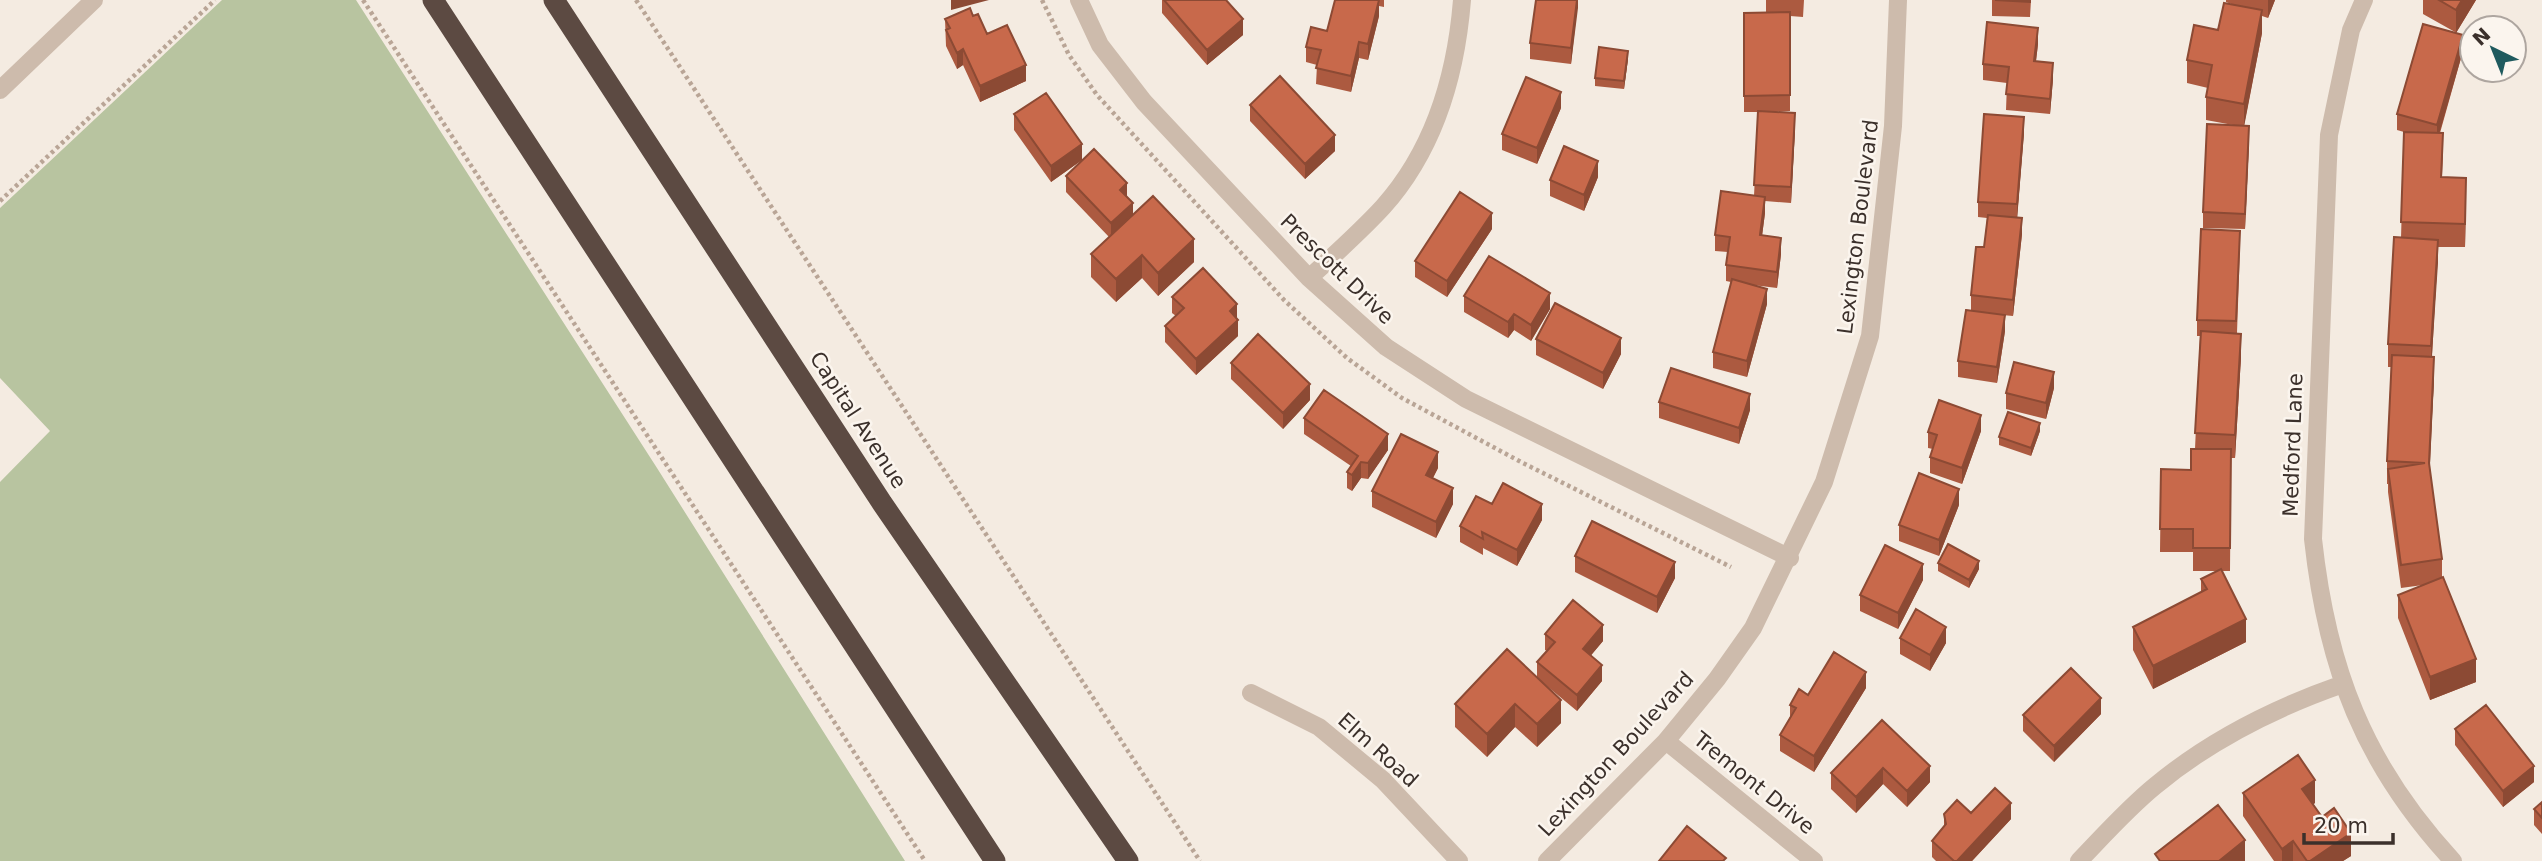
<svg xmlns="http://www.w3.org/2000/svg" width="2542" height="861" viewBox="0 0 2542 861" font-family="'DejaVu Sans',sans-serif">
	<rect width="100%" height="100%" fill="#f4ebe1"/>
	<path fill="#b8c4a0" d="M222 0H356L657 468 905 861H0V482L50 431 0 378V208Z"/>
	<g fill="none" stroke-linecap="round" stroke-linejoin="round">
		<path stroke="#b9a596" stroke-width="4.5" stroke-dasharray="3.5 3.5" stroke-linecap="butt" d="M363 0 925 861
			M636 0 1200 861
			M1042 0 1069 55 1097 95 1284 300 1347 358 1402 398 1521 462 1731 567
			M0 201 215 0"/>
		<path stroke="#cdbbac" stroke-width="18" d="M1079 0 1100 45 1144 102 1309 278 1386 347 1466 399 1790 558
			M2364 0 2351 30 2329 135 2313 539C2327 668 2364 765 2453 861
			M0 90 94 0
			M1309 278C1334 255 1360 232 1383 207 1434 150 1456 75 1462 0
			M1251 693 1319 727 1383 780 1459 861
			M1666 741 1814 861
			M1547 861 1666 741 1717 679 1753 628 1824 482 1870 336 1893 126 1898 0
			M2079 861C2104 835 2128 808 2155 786 2209 741 2277 707 2343 684"/>
		<path stroke="#5c4a42" stroke-width="21" d="M433 0 995 861
			M554 0 882 503 1128 861"/>
	</g>
	<path fill="#ac5a40" d="M1162 0H1164L1243 35 1207 65 1162 13Z
		M1335 0H1384V7L1379 6V16L1368 60 1359 58 1351 92 1316 84 1317 65 1306 62V47L1327 31Z
		M1578 0 1571 64 1530 59V43Z
		M1766 0H1804L1803 17 1790 16V111L1771 112 1795 129 1791 203 1765 201V213L1762 236 1781 254 1777 288 1753 285 1767 304 1747 377 1713 368V352L1731 282 1726 281V265L1728 252 1715 251V235L1754 196 1758 112H1744V13H1766Z
		M1992 0H2031L2030 17 1992 16Z
		M2226 0H2275L2268 18 2262 16V33L2244 125 2249 142 2245 229 2203 228V212L2233 125 2206 120V97L2208 88 2187 83V60L2218 30 2234 5 2226 2Z
		M2423 0H2476L2456 33 2463 51 2440 133 2443 156 2442 177 2466 201 2465 247H2438L2432 357 2434 380 2429 469 2442 559V578L2476 682 2430 700 2398 618V595L2423 585 2401 588 2388 492V484H2387V461L2391 367H2388V344L2401 238 2404 132 2397 130V114L2455 32 2423 14Z
		M945 19 987 34 1026 81 980 102 963 65 957 69 946 46Z
		M2038 44 2036 61 2053 79 2050 114 2006 110 2007 83 1983 80V64Z
		M1628 59 1624 89 1595 86V78Z
		M1250 105 1335 151 1305 179 1250 121Z
		M1561 108 1537 164 1502 150V134Z
		M1014 114 1082 160 1051 182 1014 130Z
		M2024 133 2017 218 2022 234 2013 316 2002 315 2005 331 1997 383 1958 377V361L1971 310V295L1984 247 1987 218 1978 217V202Z
		M1066 176 1127 196 1133 215 1194 262 1158 296 1142 278 1116 302 1091 277V254L1109 237 1066 192Z
		M1598 177 1584 211 1550 196V180Z
		M1492 229 1447 297 1415 277V261Z
		M2240 247 2237 333 2241 357 2235 458H2231L2230 571H2222L2246 642 2153 689 2133 650V627L2201 592V579L2216 571H2193V552H2160L2161 469 2191 470 2195 449 2200 336H2197V320Z
		M1464 296 1550 309 1531 341 1514 330 1508 338 1464 312Z
		M1172 297 1237 318 1238 336 1196 375 1165 342V326L1176 316 1172 313Z
		M1536 339 1621 354 1603 389 1536 355Z
		M1231 363 1310 400 1283 429 1231 379Z
		M2054 388 2046 419 2006 409V393Z
		M1659 402 1750 410 1739 444 1659 418Z
		M1304 418 1388 450 1368 479 1361 478 1352 491 1347 488V472L1351 466 1304 434Z
		M1981 431 1962 484 1930 473V457L1933 449 1928 448V432Z
		M2040 431 2031 456 1999 445V437Z
		M1438 468 1433 478 1453 504 1436 538 1372 507V491Z
		M1492 504 1542 520 1517 566 1483 548V555L1460 542V526Z
		M1959 505 1939 556 1899 541V525Z
		M1575 556 1675 578 1657 613 1575 572Z
		M1938 563 1979 569 1969 588 1938 571Z
		M1923 580 1898 629 1860 611V595Z
		M1545 634 1603 641 1591 655 1602 681 1577 711 1542 682 1561 723 1537 747 1515 727 1487 757 1455 727V704L1537 678V662L1547 651 1545 650Z
		M1900 638 1946 643 1930 671 1900 654Z
		M1866 688 1814 772 1780 751V735L1790 717V705L1808 695Z
		M2101 714 2054 762 2023 731V715Z
		M1882 720 1930 782 1907 807 1883 784 1856 813 1831 789V773Z
		M2455 729 2534 782 2503 807 2455 745Z
		M2243 793 2315 803 2313 804 2351 856 2343 861H2274L2243 816Z
		M2542 802V834L2534 825V809Z
		M1971 813 2011 819 1972 861H1936L1932 857V841L1944 827V814Z"/>
	<path fill="#8c4a34" d="M951 0H989L951 10Z
		M1379 0V16L1368 60V44Z
		M1577 0H1578V8L1571 64V48Z
		M2268 0H2275L2268 18Z
		M2462 0H2476L2456 33V10Z
		M2262 10V33L2244 127V104Z
		M1243 19V35L1207 65V50Z
		M2038 28V44L2034 77V61Z
		M2463 35V51L2437 141V125Z
		M1359 42V58L1351 92V76Z
		M963 49V65L957 69V53Z
		M1628 51V59L1624 89V81Z
		M2053 63V79L2050 114V99Z
		M1026 65V81L980 102V86Z
		M1561 92V108L1537 164V148Z
		M1795 113V129L1791 203V187Z
		M2024 117V133L2017 220V204Z
		M2249 126V142L2245 229V214Z
		M1335 135V151L1305 179V164Z
		M1082 144V160L1051 182V166Z
		M1598 161V177L1584 211V195Z
		M2466 178V201L2465 247V224Z
		M1127 183V199L1120 190Z
		M1765 197V213L1760 251V235Z
		M1133 203V219L1111 239V223Z
		M1492 213V229L1447 297V281Z
		M2022 218V234L2013 316V300Z
		M1781 238V254L1777 288V272Z
		M1194 239V262L1158 296V273Z
		M2438 240V263L2431 369V346Z
		M1142 255V278L1116 302V279Z
		M1767 289V304L1747 377V361Z
		M1550 293V309L1531 341V325Z
		M1237 304V320L1230 311Z
		M1514 314V330L1508 338V322Z
		M2005 315V331L1997 383V367Z
		M1238 320V336L1196 375V359Z
		M2241 334V357L2235 458V435Z
		M1621 338V354L1603 389V373Z
		M2434 357V380L2429 486V463Z
		M2054 372V388L2046 419V403Z
		M1310 384V400L1283 429V413Z
		M1750 394V410L1739 444V428Z
		M1981 415V431L1962 484V468Z
		M2040 423V431L2031 456V448Z
		M1388 434V450L1368 479V463Z
		M1438 452V468L1426 491V475Z
		M1361 462V478L1352 491V475Z
		M1453 488V504L1436 538V522Z
		M1959 489V505L1939 556V540Z
		M1542 504V520L1517 566V550Z
		M1979 561V569L1969 588V580Z
		M1675 562V578L1657 613V597Z
		M1923 564V580L1898 629V613Z
		M2246 619V642L2153 689V666Z
		M1603 625V641L1583 665V649Z
		M1946 627V643L1930 671V655Z
		M2476 659V682L2430 700V677Z
		M1602 665V681L1577 711V695Z
		M1866 672V688L1814 772V756Z
		M2101 698V714L2054 762V746Z
		M1561 700V723L1537 747V724Z
		M1515 704V727L1487 757V734Z
		M1930 766V782L1907 807V791Z
		M2534 766V782L2503 807V791Z
		M1883 768V784L1856 813V797Z
		M2315 780V803L2302 812V789Z
		M2011 803V819L1972 861H1957Z
		M2351 833V856L2343 861H2310Z
		M2245 840V861H2219Z
		M2293 841V861H2282V849Z"/>
	<path fill="#c8694b" stroke="#8c4a34" stroke-width="2" d="M1164 0H1226L1243 19 1207 50Z
		M1335 0H1379L1368 44 1359 42 1351 76 1316 68 1321 50 1306 47 1311 27 1327 31Z
		M1536 0H1577L1571 48 1530 43Z
		M1995 0H2030V2Z
		M2439 0H2462L2456 10Z
		M2224 3 2262 10 2244 104 2206 97 2212 65 2187 60 2194 25 2218 30Z
		M970 8 973 16 978 14 987 34 1007 25 1026 65 980 86 963 49 957 53 946 30 950 28 945 19Z
		M1790 12V95L1744 96V13Z
		M1987 22 2038 28 2034 61 2053 63 2050 99 2006 94 2009 67 1983 64Z
		M2423 24 2463 35 2437 125 2397 114Z
		M1599 47 1628 51 1624 81 1595 78Z
		M1280 76 1335 135 1305 164 1250 105Z
		M1526 77 1561 92 1537 148 1502 134Z
		M1046 93 1082 144 1051 166 1014 114Z
		M1758 111 1795 113 1791 187 1754 185Z
		M1984 114 2024 117 2017 204 1978 202Z
		M2207 124 2249 126 2245 214 2203 212Z
		M2404 132 2443 133 2441 177 2466 178 2465 224 2401 222Z
		M1564 146 1598 161 1584 195 1550 180Z
		M1094 149 1127 183 1120 190 1133 203 1111 223 1066 176Z
		M1721 191 1765 197 1760 235 1781 238 1777 272 1726 265 1730 237 1715 235Z
		M1460 192 1492 213 1447 281 1415 261Z
		M1153 196 1194 239 1158 273 1142 255 1116 279 1091 254Z
		M1988 215 2022 218 2013 300 1971 295 1976 247H1984Z
		M2201 229 2240 231 2236 321 2197 320Z
		M2394 237 2438 240 2431 346 2388 344Z
		M1489 256 1550 293 1531 325 1514 314 1508 322 1464 296Z
		M1203 268 1237 304 1230 311 1238 320 1196 359 1165 326 1184 308 1172 297Z
		M1732 279 1767 289 1747 361 1713 352Z
		M1555 303 1621 338 1603 373 1536 339Z
		M1966 310 2005 315 1997 367 1958 361Z
		M2201 331 2241 334 2235 435 2195 433Z
		M1258 334 1310 384 1283 413 1231 363Z
		M2392 355 2434 357 2429 463 2442 559 2401 565 2388 469 2425 463 2387 461Z
		M2014 362 2054 372 2046 403 2006 393Z
		M1671 368 1750 394 1739 428 1659 402Z
		M1324 390 1388 434 1368 463 1361 462 1352 475 1347 472 1358 456 1304 418Z
		M1939 400 1981 415 1962 468 1930 457 1937 435 1928 432Z
		M2008 412 2040 423 2031 448 1999 437Z
		M1401 434 1438 452 1426 475 1453 488 1436 522 1372 491Z
		M2191 449H2231L2230 548H2193V529H2160L2161 469 2191 470Z
		M1919 473 1959 489 1939 540 1899 525Z
		M1503 483 1542 504 1517 550 1482 532 1483 539 1460 526 1476 496 1492 504Z
		M1592 521 1675 562 1657 597 1575 556Z
		M1948 544 1979 561 1969 580 1938 563Z
		M1885 545 1923 564 1898 613 1860 595Z
		M2221 569 2246 619 2153 666 2133 627 2207 589 2201 579Z
		M2443 577 2476 659 2430 677 2398 595Z
		M1573 600 1603 625 1583 649 1602 665 1577 695 1537 662 1555 642 1545 634Z
		M1916 609 1946 627 1930 655 1900 638Z
		M1507 649 1561 700 1537 724 1515 704 1487 734 1455 704Z
		M1834 652 1866 672 1814 756 1780 735 1796 708 1790 705 1799 689 1808 695Z
		M2071 668 2101 698 2054 746 2023 715Z
		M2486 705 2534 766 2503 791 2455 729Z
		M1882 720 1930 766 1907 791 1883 768 1856 797 1831 773Z
		M2298 755 2315 780 2302 789 2322 817 2334 808 2351 833 2310 861H2307L2293 841 2282 849 2243 793Z
		M1995 788 2011 803 1957 861H1954L1932 841 1946 824 1944 814 1957 800 1971 813Z
		M2542 802V818L2534 809Z
		M2218 805 2245 840 2219 861H2160L2155 854Z
		M1687 826 1726 858 1723 861H1659Z"/>
	<g text-anchor="middle" stroke-width="5" stroke-linejoin="round" paint-order="stroke">
		<g font-size="21" fill="#3b302b" stroke="#fbf5ee">
			<text transform="translate(1858 227) rotate(-83)" y="7">Lexington Boulevard</text>
			<text transform="translate(1337 269) rotate(44)" y="7">Prescott Drive</text>
			<text transform="translate(858 420) rotate(57)" y="7">Capital Avenue</text>
			<text transform="translate(2293 445) rotate(-88)" y="7">Medford Lane</text>
			<text transform="translate(1378 750) rotate(42)" y="7">Elm Road</text>
			<text transform="translate(1616 754) rotate(-47)" y="7">Lexington Boulevard</text>
			<text transform="translate(1754 783) rotate(39)" y="7">Tremont Drive</text>
		</g>
	</g>
	<g transform="translate(2493 49) rotate(317)"><circle r="33" fill="#fbf5ee" stroke="#aea6a0" stroke-width="2"/>
	<path d="M0-5L12 26L0 18L-12 26Z" fill="#1f5a5e"/>
	<text y="-10" font-size="19" font-weight="bold" text-anchor="middle" fill="#3b302b">N</text>
	</g>
	<path d="M2304 833v10h89v-10" fill="none" stroke="#3b302b" stroke-width="3.5"/>
	<text x="2314" y="833" font-size="21" fill="#3b302b" stroke="#fbf5ee" stroke-width="5" paint-order="stroke">20 m</text>
</svg>
